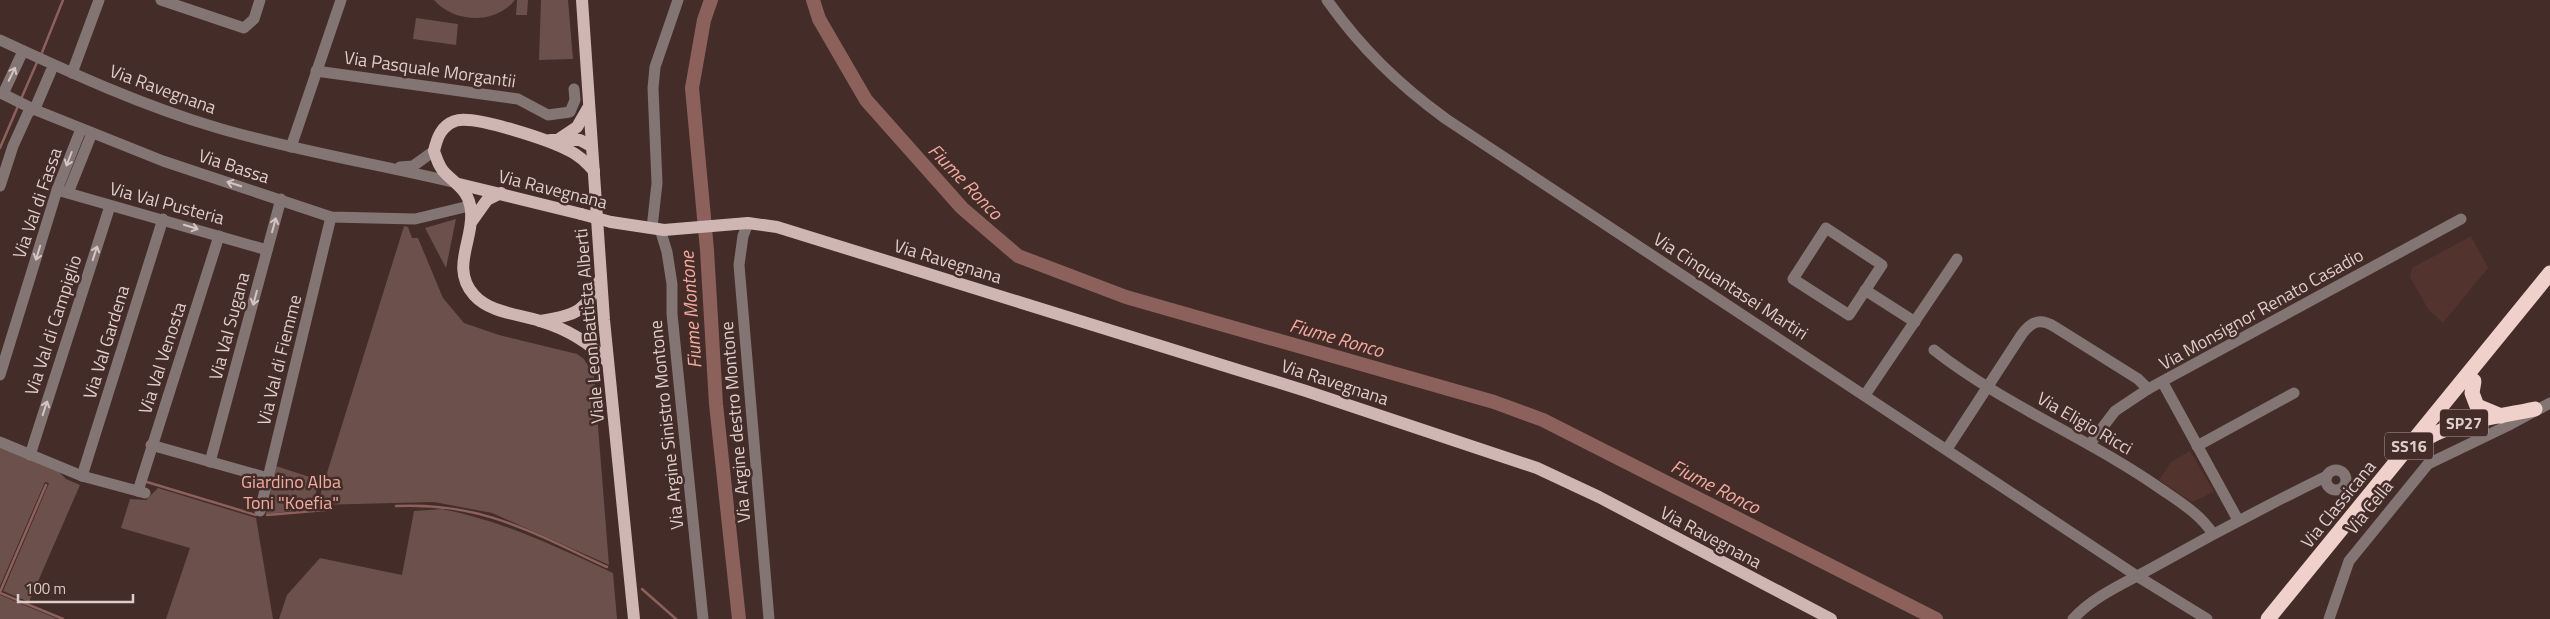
<svg xmlns="http://www.w3.org/2000/svg" width="2550" height="619" font-family="'Titillium Web',sans-serif">
<style>
.built{fill:#52332e}
.green{fill:#6b504c}
.lines{fill:none;stroke-linecap:round;stroke-linejoin:round}
.stream{stroke:#8c615b;stroke-width:2.5}
.river{stroke:#8c615b;stroke-width:14}
.minor{stroke:#827573;stroke-width:11}
.major{stroke:#d0b6b2;stroke-width:12}
.highway{stroke:#efd0ca;stroke-width:15}
.major-bridge{stroke:#d0b6b2;stroke-width:12}
.oneway{stroke:#d5c5c2}
.labels{text-anchor:middle;dominant-baseline:central;stroke-width:5;stroke-linejoin:round;paint-order:stroke}
.shield{fill:#442c28;stroke:#b09d9a;stroke-width:1}
.shield-label{font-size:16px;font-weight:bold;fill:#dececb}
.street-label{font-size:18px;fill:#dececb;stroke:#442c28}
.park-label{font-size:18px;fill:#f4aba0;stroke:#442c28}
.water-label{font-size:19px;font-style:italic;fill:#f3aba0;stroke:#442c28}
</style>
<rect width="100%" height="100%" fill="#442c28"/>
<g class="built">
<path d="M 2471,236 L 2488,268 L 2443,323 L 2428,309 L 2410,277 L 2412,268 Z"/>
<path d="M 2190,451 L 2214,492 L 2192,502 L 2159,480 L 2171,462 Z"/>
</g>
<g class="green">
<path d="M 434,0 L 515,0 C 495,25 454,23 434,0 Z"/>
<path d="M 517,0 L 528,0 L 527,15 L 516,15 Z"/>
<path d="M 541,0 L 568,0 L 573,59 L 539,60 Z"/>
<path d="M 416,18 L 458,24 L 456,45 L 413,39 Z"/>
<path d="M 456,219 L 446,268 L 425,228 Z"/>
<path d="M 404,226 L 408,227 L 412,238 L 418,238 L 443,298 L 464,323 L 499,335 L 577,354 L 584,359 L 594,376 L 609,565 L 492,513 L 434,502 L 317,505 Z"/>
<path d="M 0,446 L 58,471 L 66,479 L 80,485 L 29,602 L 3,591 L 49,483 L 45,482 L 0,586 Z"/>
<path d="M 276,466 L 319,480 L 312,509 L 266,514 Z"/>
<path d="M 158,488 L 256,518 L 273,619 L 166,619 L 190,548 L 121,528 L 130,499 L 146,500 Z"/>
<path d="M 442,509 C 503,521 557,547 613,573 L 617,619 L 279,619 L 287,595 L 320,558 L 402,575 L 414,511 Z"/>
<path d="M 0,595 L 53,617 L 58,619 L 0,619 Z"/>
</g>
<g class="lines">
<g class="stream">
<path d="M 41,55 L 63,0"/>
<path d="M 21,99 L 38,60"/>
<path d="M 0,148 L 18,106"/>
<path d="M 147,482 L 256,515"/>
<path d="M 396,506 C 482,502 531,532 607,567"/>
<path d="M 267,515 L 325,510"/>
<path d="M 642,589 L 676,619"/>
<path d="M 0,592 L 46,485"/>
<path d="M 0,593 L 63,619"/>
</g>
<g class="river">
<path d="M 711,0 L 704,20 L 692,88 L 707,250 L 716,404 L 739,619"/>
<path d="M 813,0 L 819,19 L 866,100 L 962,208 L 1018,256 L 1126,297 L 1494,402 L 1543,420 L 1936,619"/>
</g>
<g class="minor">
<path d="M 161,0 L 244,28 L 254,19 L 260,0"/>
<path d="M 1327,0 C 1361,48 1398,84 1446,119 L 2137,576 L 2207,619"/>
<path d="M 0,40 C 71,73 143,106 218,128 C 296,151 378,164 457,183"/>
<path d="M 316,71 L 518,99 L 548,115 L 570,112 L 575,100 L 574,89"/>
<path d="M 72,73 L 99,0"/>
<path d="M 0,93 L 3,94 L 23,51"/>
<path d="M 3,94 L 33,109 L 163,161 L 331,217 L 415,219 L 465,207"/>
<path d="M 291,147 L 341,0"/>
<path d="M 400,167 L 413,166 L 434,151"/>
<path d="M 0,186 L 13,146 L 28,113 L 36,106 L 51,71"/>
<path d="M 57,190 L 267,250"/>
<path d="M 68,193 L 92,133"/>
<path d="M 748,223 L 743,236 L 739,265 L 769,619"/>
<path d="M 652,228 L 657,183 L 653,88 L 655,67 L 678,0"/>
<path d="M 1826,228 L 1882,265 L 1849,315 L 1793,279 Z"/>
<path d="M 660,229 L 667,252 L 672,284 L 672,314 L 703,619"/>
<path d="M 1865,290 L 1915,322"/>
<path d="M 1934,350 C 2004,405 2088,438 2161,489 C 2180,502 2200,514 2213,534"/>
<path d="M 0,375 L 57,190 L 81,129"/>
<path d="M 2163,383 L 2238,520"/>
<path d="M 1865,395 L 1957,259"/>
<path d="M 0,442 L 82,476 L 145,493"/>
<path d="M 2090,444 L 2115,411 L 2148,389 L 2461,219"/>
<path d="M 151,445 L 268,478"/>
<path d="M 2197,446 L 2294,393"/>
<path d="M 1947,449 L 2022,334 C 2032,321 2040,318 2055,327 L 2138,379 L 2148,389"/>
<path d="M 30,455 L 110,206"/>
<path d="M 210,462 L 281,199"/>
<circle cx="2336" cy="480" r="10"/>
<path d="M 82,476 L 163,219"/>
<path d="M 138,491 L 219,236"/>
<path d="M 260,511 L 331,217"/>
<path d="M 2073,619 C 2094,596 2125,583 2152,568 C 2209,536 2268,505 2327,476"/>
<path d="M 2329,619 L 2349,561 L 2428,464 L 2511,424 L 2550,403"/>
</g>
<g class="major">
<path d="M 582,0 L 604,320 L 634,619"/>
<path d="M 559,139 L 577,127 L 588,108"/>
<path d="M 550,140 L 580,140 L 591,146"/>
<path d="M 594,171 C 587,163 580,156 570,151 C 552,141 473,114 455,121 C 441,126 437,138 434,151 C 437,159 439,168 446,174 C 458,186 469,191 471,211 C 474,240 450,268 474,295 C 490,313 519,314 540,321 C 567,329 589,342 608,362"/>
<path d="M 459,184 L 581,214"/>
<path d="M 472,221 L 487,200 L 501,193"/>
<path d="M 611,222 L 664,230 L 748,223 L 777,227 L 1306,391 L 1537,468 L 1599,497 L 1831,619"/>
<path d="M 540,321 C 578,314 584,313 601,278"/>
</g>
<g class="highway">
<path d="M 2474,381 L 2472,393 L 2477,406 L 2501,416"/>
<path d="M 2427,438 C 2460,419 2499,417 2535,409"/>
<path d="M 2268,619 L 2550,273"/>
</g>
<path class="major-bridge" d="M 581,214 L 611,222"/>
</g>
<defs><path id="oneway-shaft" d="M-6 0H5M1.5-3L5.5 0L1.5 3" fill="none" stroke-width="1.6" stroke-linecap="round" stroke-linejoin="round" transform="scale(1.25)"/></defs>
<g class="oneway">
<use href="#oneway-shaft" transform="translate(12 74) rotate(-64)"/>
<use href="#oneway-shaft" transform="translate(69 159) rotate(111)"/>
<use href="#oneway-shaft" transform="translate(234 184) rotate(-162)"/>
<use href="#oneway-shaft" transform="translate(274 225) rotate(-75)"/>
<use href="#oneway-shaft" transform="translate(191 227) rotate(17)"/>
<use href="#oneway-shaft" transform="translate(38 253) rotate(107)"/>
<use href="#oneway-shaft" transform="translate(95 253) rotate(-72)"/>
<use href="#oneway-shaft" transform="translate(255 298) rotate(105)"/>
<use href="#oneway-shaft" transform="translate(45 408) rotate(-72)"/>
</g>
<g class="labels">
<g class="shield">
<rect x="2440" y="409.5" width="48" height="27" rx="4"/>
<rect x="2385" y="432.5" width="48" height="27" rx="4"/>
</g>
<g class="shield-label">
<text x="2464" y="423">SP27</text>
<text x="2409" y="446">SS16</text>
</g>
<g class="street-label">
<text transform="translate(430 69) rotate(8)">Via Pasquale Morgantii</text>
<text transform="translate(163 89) rotate(20)">Via Ravegnana</text>
<text transform="translate(234 166) rotate(18)">Via Bassa</text>
<text transform="translate(553 189) rotate(14)">Via Ravegnana</text>
<text transform="translate(37 203) rotate(-71)">Via Val di Fassa</text>
<text transform="translate(167 203) rotate(15)">Via Val Pusteria</text>
<text transform="translate(948 261) rotate(17)">Via Ravegnana</text>
<text transform="translate(1731 286) rotate(33)">Via Cinquantasei Martiri</text>
<text transform="translate(2261 309) rotate(-29)">Via Monsignor Renato Casadio</text>
<text transform="translate(53 325) rotate(-72)">Via Val di Campiglio</text>
<text transform="translate(229 326) rotate(-75)">Via Val Sugana</text>
<text transform="translate(589 326) rotate(-95)">Viale Leon Battista Alberti</text>
<text transform="translate(106 342) rotate(-73)">Via Val Gardena</text>
<text transform="translate(162 358) rotate(-72)">Via Val Venosta</text>
<text transform="translate(279 360) rotate(-76)">Via Val di Fiemme</text>
<text transform="translate(1335 382) rotate(18)">Via Ravegnana</text>
<text transform="translate(735 422) rotate(-95)">Via Argine destro Montone</text>
<text transform="translate(2085 423) rotate(30)">Via Eligio Ricci</text>
<text transform="translate(666 425) rotate(-96)">Via Argine Sinistro Montone</text>
<text transform="translate(2338 504) rotate(-51)">Via Classicana</text>
<text transform="translate(2369 507) rotate(-51)">Via Cella</text>
<text transform="translate(1711 537) rotate(28)">Via Ravegnana</text>
</g>
<g class="park-label">
<text x="291" y="481">Giardino Alba<tspan x="291" dy="21">Toni "Koefia"</tspan></text>
</g>
<g class="water-label">
<text transform="translate(966 181) rotate(46)">Fiume Ronco</text>
<text transform="translate(690 310) rotate(-94)">Fiume Montone</text>
<text transform="translate(1337 337) rotate(16)">Fiume Ronco</text>
<text transform="translate(1716 486) rotate(27)">Fiume Ronco</text>
</g>
</g>
<path d="M18 594v8h115v-8" fill="none" stroke="#dececb" stroke-width="2.5"/>
<text x="25" y="594" font-size="15" fill="#dececb" stroke="#442c28" stroke-width="4" paint-order="stroke">100 m</text>
</svg>
